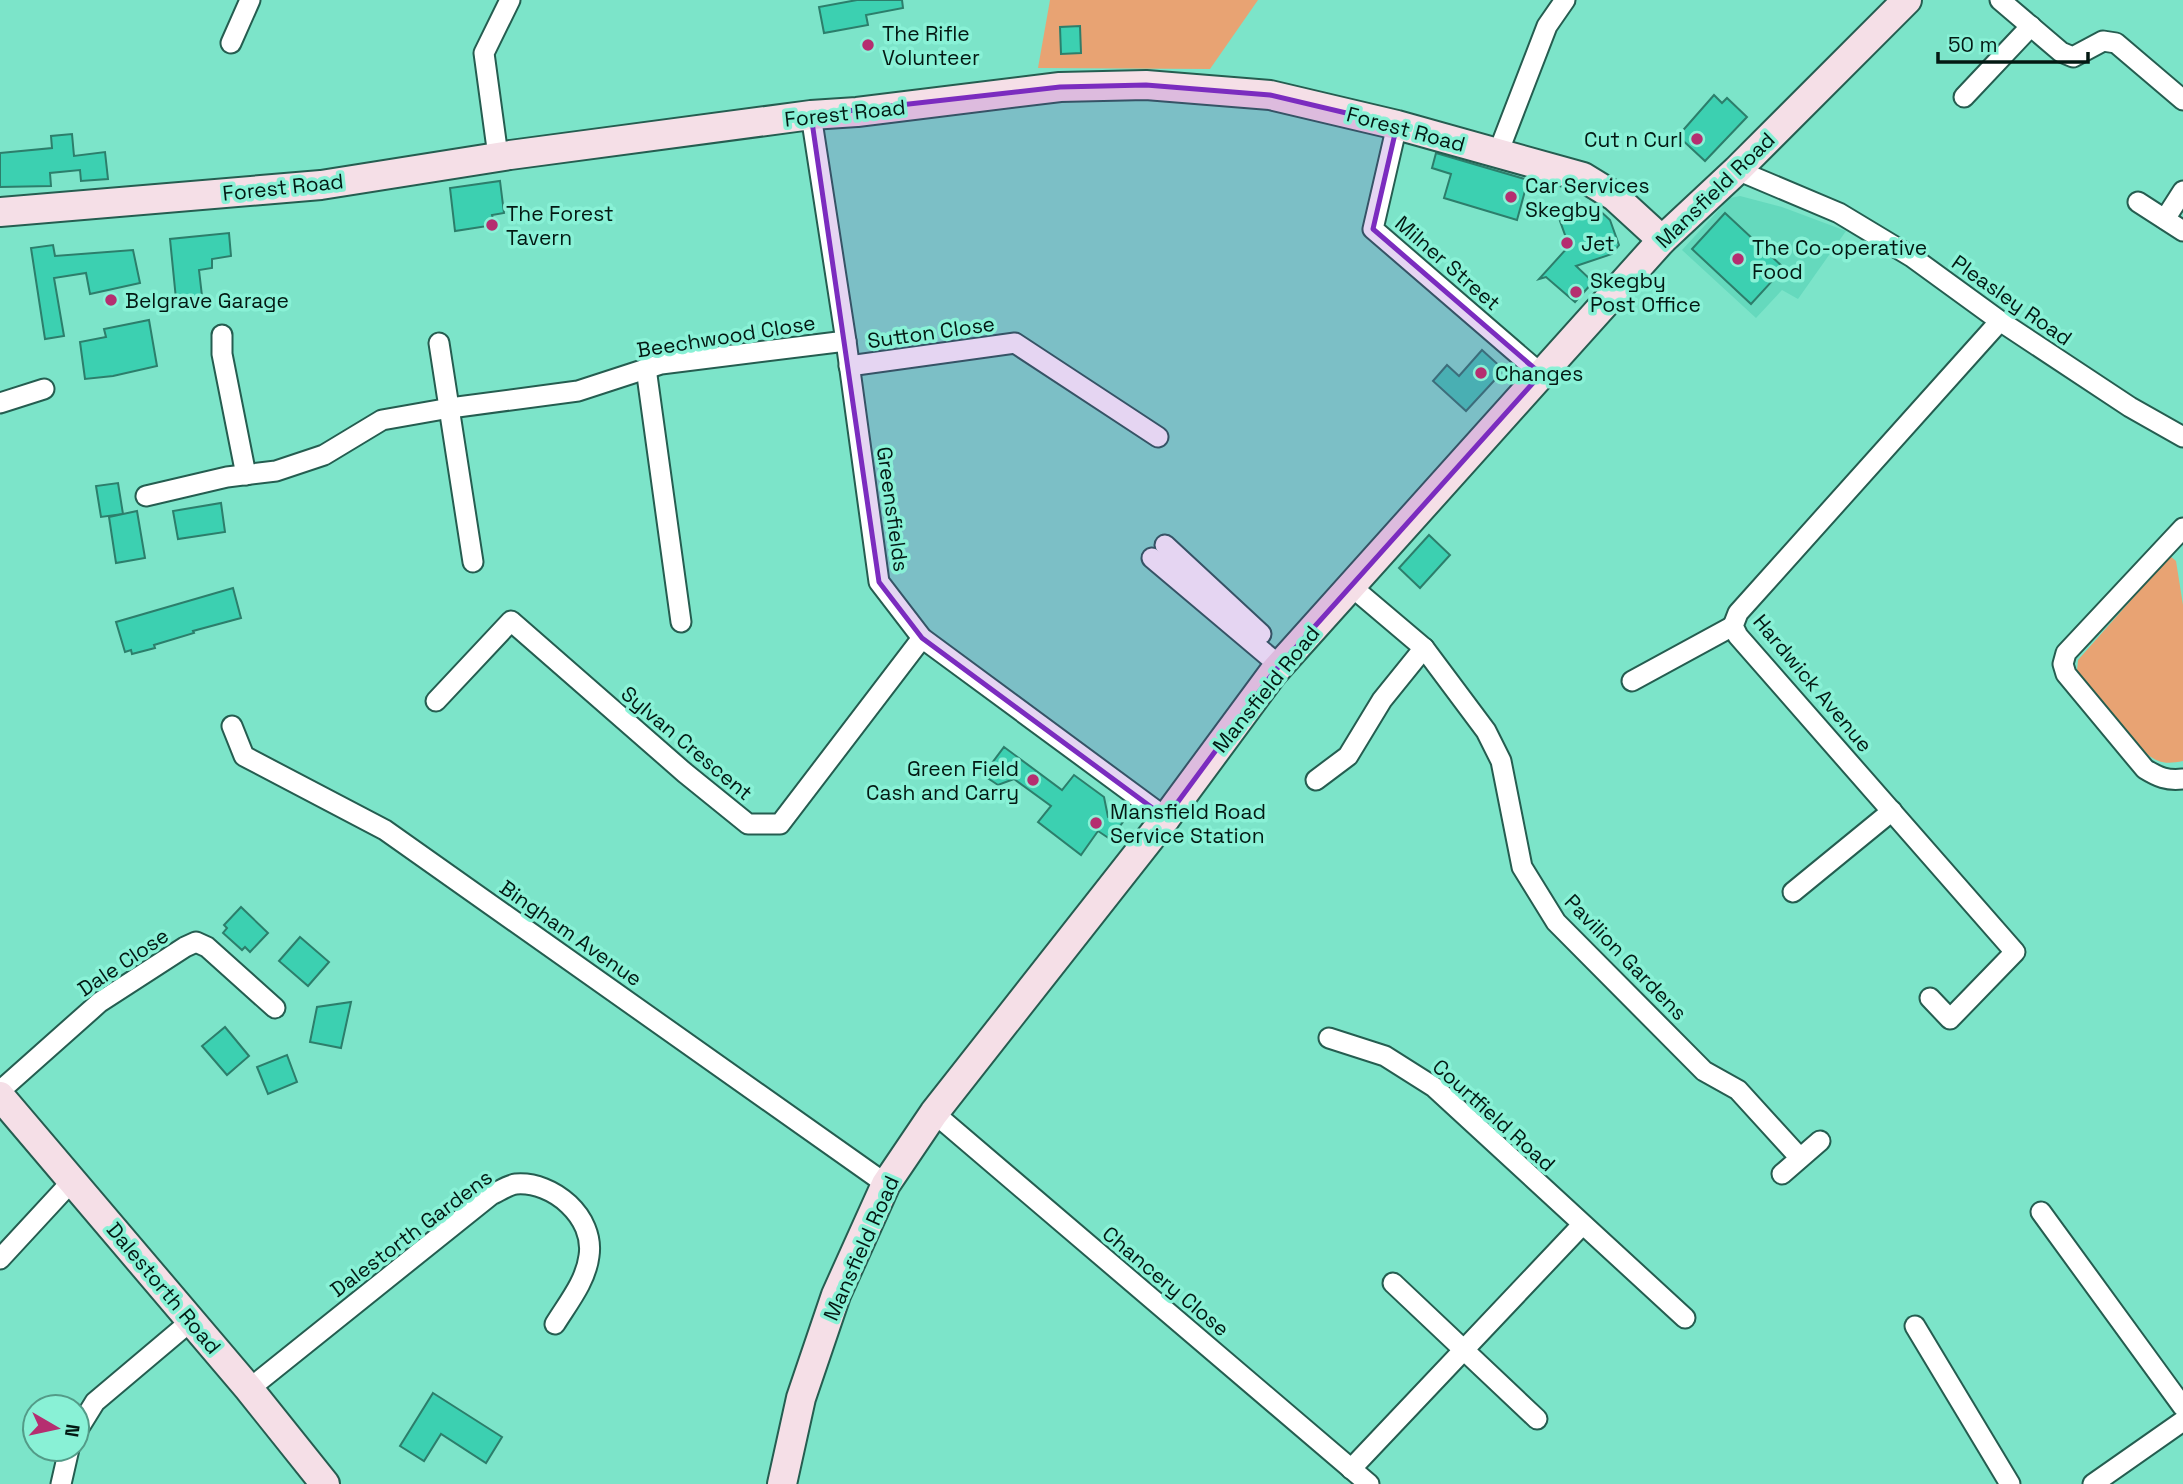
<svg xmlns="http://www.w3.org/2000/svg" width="2183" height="1484" font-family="'Space Grotesk',sans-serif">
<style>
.built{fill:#65d9bd}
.green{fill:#e8a373}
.building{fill:#3cd0b1;stroke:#2c7e6b;stroke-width:2}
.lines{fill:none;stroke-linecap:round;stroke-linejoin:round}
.street-casing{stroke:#255d50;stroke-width:23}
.secondary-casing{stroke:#255d50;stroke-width:32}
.street{stroke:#fff;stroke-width:19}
.secondary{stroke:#f5dfe7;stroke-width:28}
.marked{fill:#7b2cbf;fill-opacity:0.2;stroke:#7b2cbf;stroke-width:5;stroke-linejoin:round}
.poi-dot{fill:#b52e70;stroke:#89f1d6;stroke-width:2.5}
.labels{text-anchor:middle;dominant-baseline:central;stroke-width:7;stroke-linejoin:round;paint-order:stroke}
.poi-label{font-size:21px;fill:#031913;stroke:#89f1d6;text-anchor:start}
.street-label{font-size:21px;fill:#031913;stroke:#89f1d6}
</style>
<rect width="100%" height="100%" fill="#7ce4c9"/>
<path class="built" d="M 1740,196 L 1782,207 L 1846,231 L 1798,299 L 1782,290 L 1756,318 L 1682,250 L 1730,198 Z"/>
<g class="green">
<path d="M 1050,0 L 1258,0 L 1210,69 L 1038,68 Z"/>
<path d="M 2170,556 L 2176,561 L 2183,605 L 2183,761 C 2168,764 2159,764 2147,754 L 2077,671 L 2078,660 Z"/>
</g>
<g class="building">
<path d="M 857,0 L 902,0 L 903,8 L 866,15 L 868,25 L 824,33 L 819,7 Z"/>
<path d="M 1080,26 L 1081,53 L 1061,54 L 1060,27 Z"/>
<path d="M 1714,95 L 1722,103 L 1727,98 L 1747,117 L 1705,161 L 1678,136 Z"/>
<path d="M 72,134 L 74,156 L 105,152 L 108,179 L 81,181 L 80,170 L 50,173 L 51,186 L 0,187 L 0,153 L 52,148 L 51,136 Z"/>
<path d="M 1436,153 L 1528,180 L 1517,220 L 1444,198 L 1451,174 L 1432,168 Z"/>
<path d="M 500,181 L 504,213 L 492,215 L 494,225 L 455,231 L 450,188 Z"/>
<path d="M 1597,208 L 1610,220 L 1619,245 L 1612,254 L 1576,266 L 1593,282 L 1575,302 L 1546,277 L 1539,279 L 1569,246 L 1560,221 Z"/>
<path d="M 1725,213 L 1784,268 L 1751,304 L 1692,249 Z"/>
<path d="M 229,233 L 231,256 L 212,259 L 212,268 L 199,270 L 202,296 L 176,299 L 170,239 Z"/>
<path d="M 53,245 L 55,256 L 133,250 L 140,283 L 90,294 L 86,273 L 54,278 L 64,336 L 45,339 L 31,248 Z"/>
<path d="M 149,320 L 157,366 L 113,376 L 85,379 L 80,342 L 106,337 L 104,329 Z"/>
<path d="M 1482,350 L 1504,370 L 1466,411 L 1433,381 L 1447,365 L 1459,376 Z"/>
<path d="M 118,483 L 123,514 L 101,517 L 96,486 Z"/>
<path d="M 221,503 L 225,532 L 178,539 L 173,511 Z"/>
<path d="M 137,511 L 145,558 L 116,563 L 109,517 Z"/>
<path d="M 1429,535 L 1450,555 L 1420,588 L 1399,568 Z"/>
<path d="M 233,588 L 241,618 L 193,631 L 194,633 L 154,645 L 155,648 L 132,654 L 131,650 L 125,652 L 116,622 Z"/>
<path d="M 1004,747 L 1062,790 L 1074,775 L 1104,797 L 1108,817 L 1123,822 L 1110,839 L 1098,831 L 1081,855 L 1038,822 L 1051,806 L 1014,779 L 998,785 L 983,775 Z"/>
<path d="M 241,907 L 268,933 L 250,952 L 245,947 L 242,950 L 223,933 L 227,928 L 224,925 Z"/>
<path d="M 300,937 L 329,962 L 308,986 L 279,961 Z"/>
<path d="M 351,1002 L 341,1048 L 310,1042 L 317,1007 Z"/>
<path d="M 225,1027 L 249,1056 L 227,1075 L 202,1046 Z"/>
<path d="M 287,1055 L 297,1082 L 268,1094 L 257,1067 Z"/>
<path d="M 433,1393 L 502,1437 L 486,1463 L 441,1434 L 424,1461 L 400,1446 Z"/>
</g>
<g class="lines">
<g class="street-casing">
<g id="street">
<path d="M 2000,0 L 2061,52 L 2073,57 L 2103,41 L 2116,43 L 2183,100"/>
<path d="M 231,43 L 250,0"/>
<path d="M 1964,97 L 2031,26"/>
<path d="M 811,115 L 846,341 L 879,582 L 922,638 L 1166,818"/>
<path d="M 1397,125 L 1373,229 L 1541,374"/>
<path d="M 1498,153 L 1547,26 L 1565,0"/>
<path d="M 498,156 L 484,53 L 510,0"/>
<path d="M 1737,170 L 1839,213 L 1912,257 L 2000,321 L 2130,407 L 2183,437"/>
<path d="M 2138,202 L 2183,231"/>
<path d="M 2165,219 L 2183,191"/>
<path d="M 222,335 L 222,354 L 246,475"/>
<path d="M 439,343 L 473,562"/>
<path d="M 849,366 L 1015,343 L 1158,437"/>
<path d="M 646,368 L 681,622"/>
<path d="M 0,403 L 44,389"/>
<path d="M 146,496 L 227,477 L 276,471 L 324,455 L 382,420 L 450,408 L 578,391 L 661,364 L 846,341"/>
<path d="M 2183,528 L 2066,653 L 2063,664 L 2066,674 L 2145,769 C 2158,777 2167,781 2183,779"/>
<path d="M 1165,545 L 1261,634"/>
<path d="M 1152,558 L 1280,666"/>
<path d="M 1352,587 L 1424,648 L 1486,731 L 1501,761 L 1522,867 L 1556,922 L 1704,1071 L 1738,1090 L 1800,1158"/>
<path d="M 1632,681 L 1733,626"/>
<path d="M 436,701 L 511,621 L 685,773 L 748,824 L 780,824 L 922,638"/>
<path d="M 232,726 L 244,756 L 385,830 L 886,1184"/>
<path d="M 1316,780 L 1348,756 L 1382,700 L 1424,648"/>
<path d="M 1793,892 L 1892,811"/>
<path d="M 1930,998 L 1950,1019 L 2015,952 L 1738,636 L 1733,626 L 1738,613 L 2000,321"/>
<path d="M 1329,1038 L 1385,1056 L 1434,1087 L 1685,1318"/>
<path d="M 0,1091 L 100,1002 L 185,947 L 196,942 L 207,947 L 275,1008"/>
<path d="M 934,1113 L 1369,1484"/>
<path d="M 1782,1174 L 1820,1141"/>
<path d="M 2041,1212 L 2183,1407"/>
<path d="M 0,1259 L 73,1180"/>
<path d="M 1393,1283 L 1537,1419"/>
<path d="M 1915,1326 L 2010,1484"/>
<path d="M 249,1389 L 491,1195 C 498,1192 508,1185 516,1184 C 553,1181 595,1217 589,1256 C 586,1281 568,1303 555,1324"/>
<path d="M 77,1431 L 95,1402 L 191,1321"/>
<path d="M 1351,1469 L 1582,1225"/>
<path d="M 61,1484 L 69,1449"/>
<path d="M 2093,1484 L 2183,1421"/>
</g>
</g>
<g class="secondary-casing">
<g id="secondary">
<path d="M 0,212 L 321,185 L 510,155 L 811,115 L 857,112 L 1060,87 L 1146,85 L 1270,95 L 1397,125 L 1583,177 L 1614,196 L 1662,240"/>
<path d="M 0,1096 L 249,1389 L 325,1484"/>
<path d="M 782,1484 L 801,1398 L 836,1295 L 886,1184 L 934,1113 L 1166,818 L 1273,673 L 1662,240 L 1737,170 L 1907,0"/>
</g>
</g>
<use href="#street" class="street"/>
<use href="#secondary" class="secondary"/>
</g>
<path class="marked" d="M 1146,85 L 1270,95 L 1397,125 L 1373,229 L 1541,374 L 1273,673 L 1166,818 L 922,638 L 879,582 L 811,115 L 1060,87 Z"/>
<g class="poi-dot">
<circle cx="868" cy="45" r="7"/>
<circle cx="1697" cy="139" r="7"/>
<circle cx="1511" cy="197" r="7"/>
<circle cx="492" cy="225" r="7"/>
<circle cx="1567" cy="243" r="7"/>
<circle cx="1738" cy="259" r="7"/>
<circle cx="1576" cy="292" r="7"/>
<circle cx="111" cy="300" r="7"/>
<circle cx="1481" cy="373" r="7"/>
<circle cx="1033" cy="780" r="7"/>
<circle cx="1096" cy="823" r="7"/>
</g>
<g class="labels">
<g class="poi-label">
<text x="882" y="33">The Rifle<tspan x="882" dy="24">Volunteer</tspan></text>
<text x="1683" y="139" text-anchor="end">Cut n Curl</text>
<text x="1525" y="185">Car Services<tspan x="1525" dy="24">Skegby</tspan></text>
<text x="506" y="213">The Forest<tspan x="506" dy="24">Tavern</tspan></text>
<text x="1581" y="243">Jet</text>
<text x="1752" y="247">The Co-operative<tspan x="1752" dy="24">Food</tspan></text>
<text x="1590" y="280">Skegby<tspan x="1590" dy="24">Post Office</tspan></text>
<text x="125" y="300">Belgrave Garage</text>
<text x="1495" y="373">Changes</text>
<text x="1019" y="768" text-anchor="end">Green Field<tspan x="1019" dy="24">Cash and Carry</tspan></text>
<text x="1110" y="811">Mansfield Road<tspan x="1110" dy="24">Service Station</tspan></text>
</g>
<g class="street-label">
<text transform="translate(845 113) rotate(-6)">Forest Road</text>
<text transform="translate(1406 129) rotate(15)">Forest Road</text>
<text transform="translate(283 187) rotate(-6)">Forest Road</text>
<text transform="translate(1715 190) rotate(-44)">Mansfield Road</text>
<text transform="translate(1448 263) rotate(41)">Milner Street</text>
<text transform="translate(2012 300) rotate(35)">Pleasley Road</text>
<text transform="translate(931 332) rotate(-8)">Sutton Close</text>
<text transform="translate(726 336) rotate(-9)">Beechwood Close</text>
<text transform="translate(893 509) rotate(82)">Greensfields</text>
<text transform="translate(1813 683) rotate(50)">Hardwick Avenue</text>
<text transform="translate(1266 689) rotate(-51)">Mansfield Road</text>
<text transform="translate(687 743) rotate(40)">Sylvan Crescent</text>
<text transform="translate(571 933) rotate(35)">Bingham Avenue</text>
<text transform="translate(1626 957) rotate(46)">Pavilion Gardens</text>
<text transform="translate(123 962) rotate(-34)">Dale Close</text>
<text transform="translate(1494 1115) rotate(42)">Courtfield Road</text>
<text transform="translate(411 1233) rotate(-37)">Dalestorth Gardens</text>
<text transform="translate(861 1248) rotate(-66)">Mansfield Road</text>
<text transform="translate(1166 1281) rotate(40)">Chancery Close</text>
<text transform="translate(164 1288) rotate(50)">Dalestorth Road</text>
</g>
</g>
<g transform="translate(56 1428) rotate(99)"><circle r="33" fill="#89f1d6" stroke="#539b88" stroke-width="2"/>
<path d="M0-5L12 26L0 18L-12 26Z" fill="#b52e70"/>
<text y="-10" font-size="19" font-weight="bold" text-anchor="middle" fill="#031913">N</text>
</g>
<path d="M1938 52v10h150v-10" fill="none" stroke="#031913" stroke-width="3.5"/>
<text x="1948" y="52" font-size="21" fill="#031913" stroke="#89f1d6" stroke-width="5" paint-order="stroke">50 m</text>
</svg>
